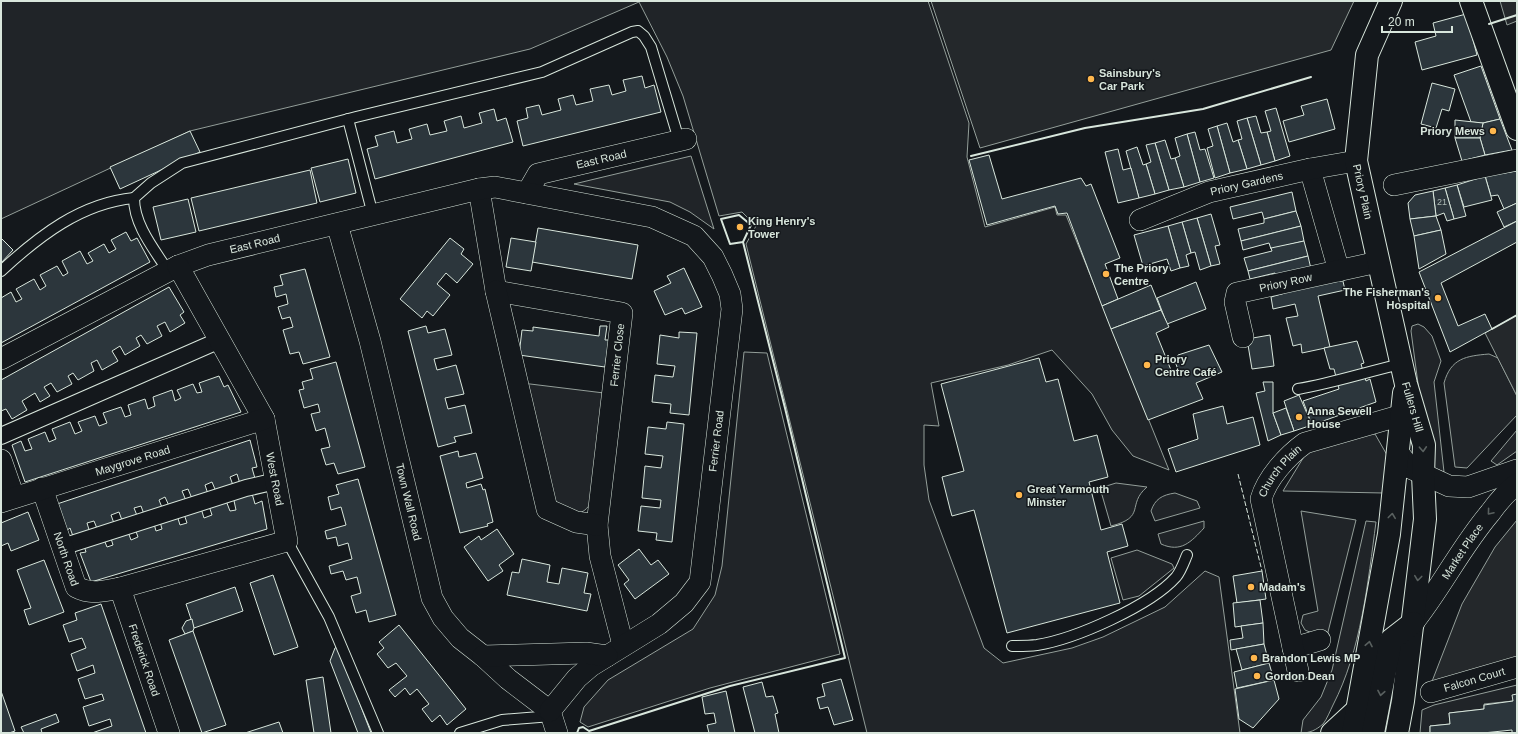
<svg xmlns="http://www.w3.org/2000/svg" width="1518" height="734" font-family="Helvetica,sans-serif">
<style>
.green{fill:#202428;stroke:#939e99}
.parking{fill:#24282b;stroke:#939e99}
.building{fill:#2c363c;stroke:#d8e6dc}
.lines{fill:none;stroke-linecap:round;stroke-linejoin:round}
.service-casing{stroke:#d8e6dc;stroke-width:12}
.pedestrian-casing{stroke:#d8e6dc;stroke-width:18}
.minor-casing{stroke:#d8e6dc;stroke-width:22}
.tertiary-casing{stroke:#d8e6dc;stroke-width:24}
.secondary-casing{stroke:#d8e6dc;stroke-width:24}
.service{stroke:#14181c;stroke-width:10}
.pedestrian{stroke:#14181c;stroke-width:16}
.minor{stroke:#14181c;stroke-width:21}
.tertiary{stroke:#14181c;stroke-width:22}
.secondary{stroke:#14181c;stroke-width:22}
.fence{stroke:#d8e6dc;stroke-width:1;stroke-dasharray:5 2;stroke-linecap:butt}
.wall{stroke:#d8e6dc;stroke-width:2}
.oneway{stroke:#59605f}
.poi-dot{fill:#ffb74d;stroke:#14181c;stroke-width:1.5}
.labels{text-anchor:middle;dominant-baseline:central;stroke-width:3;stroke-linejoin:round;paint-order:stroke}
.number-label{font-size:9px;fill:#adbab4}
.poi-label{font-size:11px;font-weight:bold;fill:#d8e6dc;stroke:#14181c;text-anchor:start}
.street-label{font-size:11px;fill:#d8e6dc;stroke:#14181c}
</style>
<rect width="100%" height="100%" fill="#14181c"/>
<g class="green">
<path d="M 1,1 L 928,1 L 969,123 L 967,157 L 985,227 L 1055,207 L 1057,215 L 1066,215 L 1169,470 L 1133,456 L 1112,430 L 1092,394 L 1052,350 L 1008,365 L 931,383 L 939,426 L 924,425 L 924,465 L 929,500 L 984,648 L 1003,663 L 1072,648 L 1103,637 L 1165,607 L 1205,571 L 1219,577 L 1240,733 L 867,733 L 746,244 L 756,226 L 742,212 L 719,216 L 683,96 L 667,57 L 639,2 L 530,49 L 190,131 L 1,219 Z"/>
<path d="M 691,156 L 714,229 L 690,212 L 670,202 L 574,184 Z"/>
<path d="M 1418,324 L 1424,327 L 1432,336 L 1441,361 L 1434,382 L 1444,472 L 1429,466 L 1411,331 L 1412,326 Z"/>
<path d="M 744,352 L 767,353 L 840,654 L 710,688 L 588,727 L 580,722 L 584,707 L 608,680 L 693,629 L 715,595 L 722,566 Z"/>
<path d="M 1489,354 L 1498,358 L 1517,396 L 1517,415 L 1467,468 L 1455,467 L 1444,383 C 1451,358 1466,356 1489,354 Z"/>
<path d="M 522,383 L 604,393 L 592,501 C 582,518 575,513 558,510 Z"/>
<path d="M 1517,430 L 1517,451 L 1497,465 L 1491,461 Z"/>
<path d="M 1366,433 L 1375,434 L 1387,455 L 1384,493 L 1283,491 L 1308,450 Z"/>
<path d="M 1116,483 L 1147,487 C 1126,505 1147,517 1111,526 L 1100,488 Z"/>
<path d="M 1175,493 L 1197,501 L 1200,508 L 1155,521 L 1151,511 C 1155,499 1162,495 1175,493 Z"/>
<path d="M 1301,511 L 1356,520 L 1324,648 L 1312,633 L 1305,630 L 1301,623 L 1303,615 L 1318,611 Z"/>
<path d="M 1204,521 L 1204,528 C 1191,542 1181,553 1161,544 L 1158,534 Z"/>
<path d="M 1366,521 L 1376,522 C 1368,582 1361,651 1333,705 C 1330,711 1327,719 1323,724 C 1316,730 1310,733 1301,733 L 1303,720 L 1321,697 L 1332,670 Z"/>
<path d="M 1137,550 L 1172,564 L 1174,568 L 1139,596 L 1123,600 L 1111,558 Z"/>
<path d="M 1517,685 L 1517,694 L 1513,701 L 1484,704 L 1484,709 L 1449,713 L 1450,724 L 1430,726 L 1430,733 L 1420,733 L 1422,710 L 1434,705 Z"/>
</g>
<g class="parking">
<path d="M 931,1 L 1354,1 L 1331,50 L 980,148 Z"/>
<path d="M 1500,1 L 1517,1 L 1517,21 L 1507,25 Z"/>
<path d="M 1517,315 L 1517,396 L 1485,333 Z"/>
<path d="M 1517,520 L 1517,658 L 1431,684 L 1462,604 L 1495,547 Z"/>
</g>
<g class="building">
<path d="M 1466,14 L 1477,55 L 1422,70 L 1415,42 L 1436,36 L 1433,23 Z"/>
<path d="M 1481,66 L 1500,119 L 1483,123 L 1471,122 L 1454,75 Z"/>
<path d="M 642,76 L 645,88 L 654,85 L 661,112 L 523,146 L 517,121 L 528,118 L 526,108 L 539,105 L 542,115 L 561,110 L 558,99 L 573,95 L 576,105 L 593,101 L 590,89 L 609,85 L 612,95 L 626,91 L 623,80 Z"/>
<path d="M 1432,83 L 1455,89 L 1449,111 L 1442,109 L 1436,128 L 1421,124 Z"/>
<path d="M 1327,99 L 1335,129 L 1289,142 L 1283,121 L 1304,115 L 1301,106 Z"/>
<path d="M 1276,108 L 1290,156 L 1275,161 L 1267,132 L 1271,131 L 1265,111 Z"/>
<path d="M 494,109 L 497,121 L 506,118 L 513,142 L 375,179 L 367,149 L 378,146 L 375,136 L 394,131 L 397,143 L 412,139 L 409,129 L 427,124 L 430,135 L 447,131 L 444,121 L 461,116 L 464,128 L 482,123 L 479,113 Z"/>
<path d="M 1256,116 L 1261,133 L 1267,132 L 1275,161 L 1261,165 L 1247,118 Z"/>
<path d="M 1247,118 L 1261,165 L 1247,169 L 1238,140 L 1242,139 L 1237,121 Z"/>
<path d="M 1500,119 L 1512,150 L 1485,155 L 1480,138 L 1483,123 Z"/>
<path d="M 1455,120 L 1483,123 L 1480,138 L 1455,138 Z"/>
<path d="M 1227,123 L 1233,142 L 1238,140 L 1247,169 L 1230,173 L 1217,126 Z"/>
<path d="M 1217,126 L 1230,173 L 1215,178 L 1207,148 L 1213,146 L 1208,129 Z"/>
<path d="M 190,131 L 200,152 L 120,189 L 110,167 Z"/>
<path d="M 1195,132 L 1200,150 L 1205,149 L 1214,178 L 1200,182 L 1187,134 Z"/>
<path d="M 1187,134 L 1200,182 L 1184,187 L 1175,158 L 1180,156 L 1175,138 Z"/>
<path d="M 1455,138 L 1480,138 L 1485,155 L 1462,161 Z"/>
<path d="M 1165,140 L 1171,159 L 1175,158 L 1184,187 L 1169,190 L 1155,143 Z"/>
<path d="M 1155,143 L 1169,190 L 1155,194 L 1146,164 L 1151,162 L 1146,145 Z"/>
<path d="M 1137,147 L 1143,165 L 1146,164 L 1155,194 L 1139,198 L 1126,151 Z"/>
<path d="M 1118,149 L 1123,170 L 1131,168 L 1139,198 L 1118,203 L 1105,152 Z"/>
<path d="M 989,155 L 1002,199 L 1081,178 L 1086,186 L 1091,184 L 1120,258 L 1105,264 L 1118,299 L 1102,306 L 1067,213 L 1058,214 L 1055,206 L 987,225 L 969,160 Z"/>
<path d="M 348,159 L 356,193 L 320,202 L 311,168 Z"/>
<path d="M 310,170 L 317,203 L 199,231 L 191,198 Z"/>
<path d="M 1517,171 L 1517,203 L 1504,209 L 1498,195 L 1491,196 L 1485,176 Z"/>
<path d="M 1485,176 L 1492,200 L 1464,207 L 1457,185 Z"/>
<path d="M 1457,185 L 1466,216 L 1454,219 L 1445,188 Z"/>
<path d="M 1445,188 L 1454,219 L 1447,221 L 1444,213 L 1436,216 L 1433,191 Z"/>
<path d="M 1433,191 L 1436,216 L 1410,219 L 1408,203 L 1415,195 Z"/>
<path d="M 1292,192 L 1296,211 L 1264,219 L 1262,212 L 1233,219 L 1230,207 Z"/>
<path d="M 188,199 L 196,232 L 161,240 L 153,207 Z"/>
<path d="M 1517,203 L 1517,221 L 1504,227 L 1497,212 Z"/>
<path d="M 1296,211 L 1301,226 L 1241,241 L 1238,229 L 1264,223 L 1264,219 Z"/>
<path d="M 1211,214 L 1220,245 L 1215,246 L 1220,264 L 1211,266 L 1197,218 Z"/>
<path d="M 1436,216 L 1441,230 L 1414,236 L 1410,219 Z"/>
<path d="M 1197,218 L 1211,266 L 1200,270 L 1195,252 L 1191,253 L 1182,222 Z"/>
<path d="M 1517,221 L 1517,242 L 1441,283 L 1458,326 L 1485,314 L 1492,329 L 1450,352 L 1419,272 Z"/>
<path d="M 1182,222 L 1191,253 L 1186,255 L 1189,266 L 1180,268 L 1168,226 Z"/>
<path d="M 1168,226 L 1180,268 L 1171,271 L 1167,259 L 1143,266 L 1134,235 Z"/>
<path d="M 1301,226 L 1304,241 L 1271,249 L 1269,243 L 1243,250 L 1241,241 Z"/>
<path d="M 538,228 L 638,245 L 632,279 L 532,262 Z"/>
<path d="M 1441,230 L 1446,254 L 1419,269 L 1414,236 Z"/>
<path d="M 126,232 L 131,241 L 137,238 L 150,262 L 1,343 L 1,298 L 11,292 L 16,302 L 22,299 L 16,289 L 34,279 L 40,290 L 46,286 L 40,275 L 57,266 L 63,276 L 68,273 L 62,261 L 80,251 L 87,264 L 93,261 L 88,253 L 104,244 L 109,253 L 116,249 L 111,240 Z"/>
<path d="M 1,238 L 13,250 L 1,263 Z"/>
<path d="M 450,238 L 464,249 L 461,254 L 473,264 L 457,283 L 446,273 L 437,284 L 450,295 L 433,316 L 427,311 L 422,318 L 400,299 Z"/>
<path d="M 511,238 L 536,242 L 531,271 L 506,267 Z"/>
<path d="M 1304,241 L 1308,256 L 1248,271 L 1244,258 L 1272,251 L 1271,248 Z"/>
<path d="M 1308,256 L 1311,269 L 1277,277 L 1275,273 L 1250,279 L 1248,271 Z"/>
<path d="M 684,268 L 702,307 L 685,314 L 682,308 L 665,315 L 654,291 L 671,283 L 667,276 Z"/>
<path d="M 305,269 L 330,357 L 303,364 L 299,352 L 290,354 L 283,330 L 293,327 L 290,317 L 282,319 L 278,307 L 288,304 L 286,294 L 276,297 L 274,287 L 283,285 L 280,275 Z"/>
<path d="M 1342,277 L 1345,290 L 1318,296 L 1330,347 L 1302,353 L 1301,344 L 1293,346 L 1286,318 L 1298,316 L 1295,304 L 1273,309 L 1271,297 L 1285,293 L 1285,290 Z"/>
<path d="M 1196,282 L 1206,309 L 1167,324 L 1157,298 Z"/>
<path d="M 1151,285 L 1161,310 L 1111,329 L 1102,306 Z"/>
<path d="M 169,287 L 184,312 L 180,315 L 185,323 L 170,332 L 165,322 L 157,326 L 162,336 L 147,344 L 141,335 L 136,338 L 140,346 L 125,355 L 120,346 L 112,351 L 118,361 L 102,370 L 97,360 L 91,363 L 94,371 L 78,380 L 73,373 L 68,376 L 72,384 L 57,392 L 51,383 L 44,387 L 50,396 L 40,402 L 35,393 L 22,401 L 27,410 L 12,419 L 6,409 L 1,411 L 1,380 Z"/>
<path d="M 1161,310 L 1169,327 L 1156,333 L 1173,375 L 1179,373 L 1175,361 L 1178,355 L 1209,345 L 1222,372 L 1196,383 L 1203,399 L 1148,420 L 1111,329 Z"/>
<path d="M 426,326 L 428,333 L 445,329 L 452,355 L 434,359 L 437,370 L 456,365 L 464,394 L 445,398 L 448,409 L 465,405 L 472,433 L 454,437 L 456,442 L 438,447 L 408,331 Z"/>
<path d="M 600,326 L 607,326 L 605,340 L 609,340 L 605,367 L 519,355 L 522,330 L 533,331 L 533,327 L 599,336 Z"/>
<path d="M 679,332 L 697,333 L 689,415 L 670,413 L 671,404 L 652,402 L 655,375 L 673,377 L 675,366 L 657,364 L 660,335 L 679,338 Z"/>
<path d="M 1270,335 L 1274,366 L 1252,369 L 1247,339 Z"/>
<path d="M 1357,341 L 1364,363 L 1361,364 L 1366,381 L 1370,379 L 1376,402 L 1312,425 L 1303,401 L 1339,389 L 1334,369 L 1330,369 L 1324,348 Z"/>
<path d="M 1039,358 L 1046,382 L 1058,379 L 1074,441 L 1097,435 L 1108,477 L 1089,482 L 1101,530 L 1122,524 L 1128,546 L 1107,552 L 1120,603 L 1007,633 L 974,510 L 952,516 L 950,509 L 942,477 L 964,471 L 941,384 Z"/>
<path d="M 336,362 L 365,467 L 338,474 L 334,463 L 326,465 L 321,449 L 330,447 L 325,428 L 316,431 L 311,414 L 320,412 L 318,404 L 304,408 L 299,390 L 304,389 L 302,382 L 313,379 L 310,369 Z"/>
<path d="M 219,376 L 224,387 L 228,385 L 241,412 L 25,482 L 12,445 L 21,441 L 25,451 L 32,449 L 28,439 L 45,432 L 49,442 L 56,439 L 52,429 L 70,422 L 75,434 L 82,431 L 78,422 L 95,416 L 99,426 L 107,423 L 103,413 L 121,407 L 125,417 L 131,415 L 128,405 L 145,399 L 148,409 L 155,406 L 153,397 L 172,390 L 175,401 L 181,398 L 177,390 L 193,384 L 197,393 L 202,392 L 199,383 Z"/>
<path d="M 1263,382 L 1273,382 L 1273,413 L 1281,435 L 1268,441 L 1256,393 L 1265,391 Z"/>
<path d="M 1299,395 L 1312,425 L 1294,431 L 1284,401 Z"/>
<path d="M 1223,406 L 1227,424 L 1253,417 L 1260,445 L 1176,472 L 1168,449 L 1198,439 L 1193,414 Z"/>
<path d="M 1286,408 L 1294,431 L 1281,435 L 1273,413 Z"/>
<path d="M 667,422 L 684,424 L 672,542 L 656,540 L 657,533 L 638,531 L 641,506 L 660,508 L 661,500 L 642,498 L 645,466 L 661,468 L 663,456 L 645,454 L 648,427 L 666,429 Z"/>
<path d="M 250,440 L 257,467 L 252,468 L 256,482 L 241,487 L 237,474 L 230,477 L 234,488 L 217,494 L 212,482 L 205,485 L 209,497 L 193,501 L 188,489 L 182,491 L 187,503 L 170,508 L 165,497 L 159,500 L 163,510 L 145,517 L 141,506 L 134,508 L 138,518 L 123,523 L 119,512 L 111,515 L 115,526 L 98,531 L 94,521 L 87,523 L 90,533 L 74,539 L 70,528 L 66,531 L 57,504 Z"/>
<path d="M 458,451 L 459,457 L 476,453 L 483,478 L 466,483 L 467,488 L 481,484 L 483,490 L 485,489 L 493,522 L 487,524 L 488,526 L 460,533 L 440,456 Z"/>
<path d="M 358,479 L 396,615 L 369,622 L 366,610 L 356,613 L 351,596 L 361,593 L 357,577 L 346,580 L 343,571 L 331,574 L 329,566 L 352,559 L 348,543 L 338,546 L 336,537 L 327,539 L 325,531 L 346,525 L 341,507 L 331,510 L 328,497 L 339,494 L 336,485 Z"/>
<path d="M 251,490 L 255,504 L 262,501 L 267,529 L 91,582 L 80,553 L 86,552 L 83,543 L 103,537 L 107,547 L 113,545 L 110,535 L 127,529 L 131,540 L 138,537 L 134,526 L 153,520 L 156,531 L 162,529 L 159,518 L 176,512 L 180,525 L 187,523 L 183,511 L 200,505 L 204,518 L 212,515 L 208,503 L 225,498 L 230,511 L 236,510 L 233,496 Z"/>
<path d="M 28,512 L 39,540 L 11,551 L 8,543 L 1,546 L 1,523 Z"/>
<path d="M 497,529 L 514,554 L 499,565 L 503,571 L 488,581 L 464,547 L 479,536 L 481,540 Z"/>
<path d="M 639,549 L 651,565 L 658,560 L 669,574 L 635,599 L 624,584 L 629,580 L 618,565 Z"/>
<path d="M 522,559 L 550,565 L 547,582 L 559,584 L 562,568 L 588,573 L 584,593 L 591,594 L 587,611 L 507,595 L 512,572 L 519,573 Z"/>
<path d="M 44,560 L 64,612 L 29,625 L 24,610 L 31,608 L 17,570 Z"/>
<path d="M 1262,571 L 1266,599 L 1237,603 L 1233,576 Z"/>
<path d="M 273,575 L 298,647 L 274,655 L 250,583 Z"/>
<path d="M 235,587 L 243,611 L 194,628 L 186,604 Z"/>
<path d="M 1260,600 L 1263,623 L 1235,627 L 1233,603 Z"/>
<path d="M 101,604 L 146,733 L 92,733 L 112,726 L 110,719 L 89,726 L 83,707 L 104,700 L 102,694 L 85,699 L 78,679 L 95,673 L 93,665 L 77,671 L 71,654 L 86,648 L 82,638 L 69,642 L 63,625 L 77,620 L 75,613 Z"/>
<path d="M 192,619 L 194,628 L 193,631 L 185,634 L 182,628 L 186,621 Z"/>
<path d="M 1263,623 L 1264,644 L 1231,650 L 1230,640 L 1243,638 L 1241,626 Z"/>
<path d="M 399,625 L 466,709 L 447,725 L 440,715 L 432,722 L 422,709 L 429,704 L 417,689 L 410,695 L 405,688 L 395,697 L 389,690 L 407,676 L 396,663 L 388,668 L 377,654 L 384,648 L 379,642 Z"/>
<path d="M 193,631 L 226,725 L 202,733 L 169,640 Z"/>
<path d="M 1264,644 L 1269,663 L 1242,670 L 1236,649 Z"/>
<path d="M 338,646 L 371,733 L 358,733 L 330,661 L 335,648 Z"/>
<path d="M 1269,663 L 1274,680 L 1237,688 L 1234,672 Z"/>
<path d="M 323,677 L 331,733 L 314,733 L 306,680 Z"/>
<path d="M 841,679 L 853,720 L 834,725 L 828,707 L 820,709 L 817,698 L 825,696 L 822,684 Z"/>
<path d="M 1274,680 L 1279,699 L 1253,728 L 1239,719 L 1235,689 Z"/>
<path d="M 762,682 L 766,697 L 773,696 L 778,713 L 775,714 L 779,733 L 755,733 L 743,687 Z"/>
<path d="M 1,691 L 15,731 L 9,733 L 1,733 Z"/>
<path d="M 726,691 L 735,733 L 709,733 L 707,725 L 716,723 L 714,713 L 705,714 L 702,697 Z"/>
<path d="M 1517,694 L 1517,733 L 1512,733 L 1512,730 L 1483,733 L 1430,733 L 1430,726 L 1450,724 L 1449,713 L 1484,709 L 1484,705 L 1513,701 L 1512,695 Z"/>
<path d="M 56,714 L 59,722 L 41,729 L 42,733 L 24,733 L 21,727 Z"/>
<path d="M 279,722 L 283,733 L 245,733 Z"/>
</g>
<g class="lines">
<g class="service-casing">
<g id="service">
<path d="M 348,119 L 373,215"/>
<path d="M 1,271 C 39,236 81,203 134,198"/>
<path d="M 168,271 C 154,249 134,225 134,198 L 151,183 L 182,163 L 356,117 L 542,72 L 632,32 L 638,31 L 644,36 L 651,47 L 679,140"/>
<path d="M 1298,389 C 1333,383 1366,372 1401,364"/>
<path d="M 287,541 L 329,617 L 378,733"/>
<path d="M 1012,646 C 1020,646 1029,646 1037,645 C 1075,639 1150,606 1176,577 C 1181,571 1184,562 1187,555"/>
<path d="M 460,733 L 502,720 L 552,716"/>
</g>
</g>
<g class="pedestrian-casing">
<g id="pedestrian">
<path d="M 1,436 L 220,340"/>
<path d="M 62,547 L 246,488 L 276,481"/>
</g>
</g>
<g class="minor-casing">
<g id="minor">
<path d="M 1310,169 L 1339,271"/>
<path d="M 1394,185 L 1517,160"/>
<path d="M 479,189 L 496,291 L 622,313 L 597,525 L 600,556 L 623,645"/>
<path id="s1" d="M 527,193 L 538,174 L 686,139"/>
<path id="s2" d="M 1140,220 L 1209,192 L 1310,169 L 1356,161"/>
<path id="s3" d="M 337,224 L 370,341 L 432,598 L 443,618 L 460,638 L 483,656 L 508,679 L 550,711 L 557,733"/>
<path d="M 496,291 L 547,509 L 576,522 L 597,525"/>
<path id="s4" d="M 1243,337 L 1235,302 L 1237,293 L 1378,262"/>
<path id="s5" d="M 1,359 L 178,266 L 208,255 L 479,189 L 495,187 L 652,217 L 694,236 L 713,257 L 722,275 L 730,294 L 732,309 L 700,582 L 684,603 L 659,624 L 591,666 L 577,678 L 550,711"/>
<path d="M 1398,452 L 1410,468 L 1449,486 L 1468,487 L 1517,470"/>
<path d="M 1,460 L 14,497"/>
<path id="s6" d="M 42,488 L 76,587 C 91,595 103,591 120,588 L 287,541 L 264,419 L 178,266"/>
<path id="s7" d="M 1,502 L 264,419"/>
<path id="s8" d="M 120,588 L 169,733"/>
<path id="s9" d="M 1413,623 C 1441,588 1461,547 1490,513 C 1498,502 1506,492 1517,484"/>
<path d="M 1293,648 L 1320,640"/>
<path d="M 483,656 L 586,653 L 607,656"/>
<path id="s10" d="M 1298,671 L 1261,499 C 1267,478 1287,456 1305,443 L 1402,415"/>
<path id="s11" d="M 1431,692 L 1517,667"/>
</g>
</g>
<g class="tertiary-casing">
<g id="tertiary">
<path d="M 1471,1 L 1517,129"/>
<path d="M 1332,733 L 1357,710"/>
</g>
</g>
<g class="secondary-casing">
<g id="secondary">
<path id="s12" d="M 1391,1 L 1367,55 L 1356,161 L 1406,384 L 1424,445 L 1423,475 L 1425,519 L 1403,701 L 1397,733"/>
<path d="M 1353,733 L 1389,534 L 1404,393"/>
<path d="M 1373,733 L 1391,640 L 1413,623"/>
</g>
</g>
<use href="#service" class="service"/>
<use href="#pedestrian" class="pedestrian"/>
<use href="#minor" class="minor"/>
<use href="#tertiary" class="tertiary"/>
<use href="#secondary" class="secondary"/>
<path class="fence" d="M 1238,474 L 1262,571"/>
<g class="wall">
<path d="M 1489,24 L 1517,15"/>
<path d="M 971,156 L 1085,128 L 1203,109 L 1311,77"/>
<path d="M 739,215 L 751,225 L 743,242 L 730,244 L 721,219 Z"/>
<path d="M 1492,329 L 1517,315"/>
<path d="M 577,733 L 579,728 L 583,727 L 589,731 L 730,686 L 845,658 L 785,408 L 743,242"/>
</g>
</g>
<defs><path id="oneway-chevron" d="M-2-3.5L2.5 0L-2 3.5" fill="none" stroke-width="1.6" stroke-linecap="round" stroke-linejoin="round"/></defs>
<g class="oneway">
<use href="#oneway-chevron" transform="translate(1423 449) rotate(87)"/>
<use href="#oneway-chevron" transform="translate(1490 512) rotate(130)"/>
<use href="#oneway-chevron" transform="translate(1392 516) rotate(-83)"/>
<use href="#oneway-chevron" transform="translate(1418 578) rotate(97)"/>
<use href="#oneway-chevron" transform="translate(1369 644) rotate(-79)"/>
<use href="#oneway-chevron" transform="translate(1381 693) rotate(100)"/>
</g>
<g class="poi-dot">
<circle cx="1091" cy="79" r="4"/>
<circle cx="1493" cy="131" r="4"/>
<circle cx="740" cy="227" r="4"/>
<circle cx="1106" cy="274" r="4"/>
<circle cx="1438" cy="298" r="4"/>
<circle cx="1147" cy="365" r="4"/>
<circle cx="1299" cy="417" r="4"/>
<circle cx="1019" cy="495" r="4"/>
<circle cx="1251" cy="587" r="4"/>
<circle cx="1254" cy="658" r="4"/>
<circle cx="1257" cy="676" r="4"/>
</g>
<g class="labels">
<g class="number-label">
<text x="1442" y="202">21</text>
</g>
<g class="poi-label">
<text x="1099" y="73">Sainsbury's<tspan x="1099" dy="13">Car Park</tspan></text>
<text x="1485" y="131" text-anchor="end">Priory Mews</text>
<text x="748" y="221">King Henry's<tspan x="748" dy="13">Tower</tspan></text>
<text x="1114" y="268">The Priory<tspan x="1114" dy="13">Centre</tspan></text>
<text x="1430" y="292" text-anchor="end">The Fisherman's<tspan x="1430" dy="13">Hospital</tspan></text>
<text x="1155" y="359">Priory<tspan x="1155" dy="13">Centre Café</tspan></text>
<text x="1307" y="411">Anna Sewell<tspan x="1307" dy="13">House</tspan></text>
<text x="1027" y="489">Great Yarmouth<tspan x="1027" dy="13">Minster</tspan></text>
<text x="1259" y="587">Madam's</text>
<text x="1262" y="658">Brandon Lewis MP</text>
<text x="1265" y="676">Gordon Dean</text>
</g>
<g class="street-label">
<text stroke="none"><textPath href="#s1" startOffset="87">East Road</textPath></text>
<text stroke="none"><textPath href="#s2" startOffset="113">Priory Gardens</textPath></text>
<text stroke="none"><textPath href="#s12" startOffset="197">Priory Plain</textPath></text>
<text stroke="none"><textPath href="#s5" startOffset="280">East Road</textPath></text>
<text stroke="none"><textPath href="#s4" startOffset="95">Priory Row</textPath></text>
<text transform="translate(617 355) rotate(-84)">Ferrier Close</text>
<text stroke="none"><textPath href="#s12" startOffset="418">Fullers Hill</textPath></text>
<text transform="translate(716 441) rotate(-83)">Ferrier Road</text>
<text stroke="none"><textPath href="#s7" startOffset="138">Maygrove Road</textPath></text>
<text stroke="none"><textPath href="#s10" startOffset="210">Church Plain</textPath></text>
<text transform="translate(275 479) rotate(79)">West Road</text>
<text stroke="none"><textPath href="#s3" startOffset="287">Town Wall Road</textPath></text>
<text stroke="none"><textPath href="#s9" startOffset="87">Market Place</textPath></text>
<text stroke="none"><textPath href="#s6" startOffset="75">North Road</textPath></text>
<text stroke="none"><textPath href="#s8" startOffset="76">Frederick Road</textPath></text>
<text stroke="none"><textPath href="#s11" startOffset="45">Falcon Court</textPath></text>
</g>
</g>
<rect width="1518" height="734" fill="none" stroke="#d8e6dc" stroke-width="4"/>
<path d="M1382 26v6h70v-6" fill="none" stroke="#d8e6dc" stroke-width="2"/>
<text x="1388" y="26" font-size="12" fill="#d8e6dc" stroke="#14181c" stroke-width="3" paint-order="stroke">20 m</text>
</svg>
